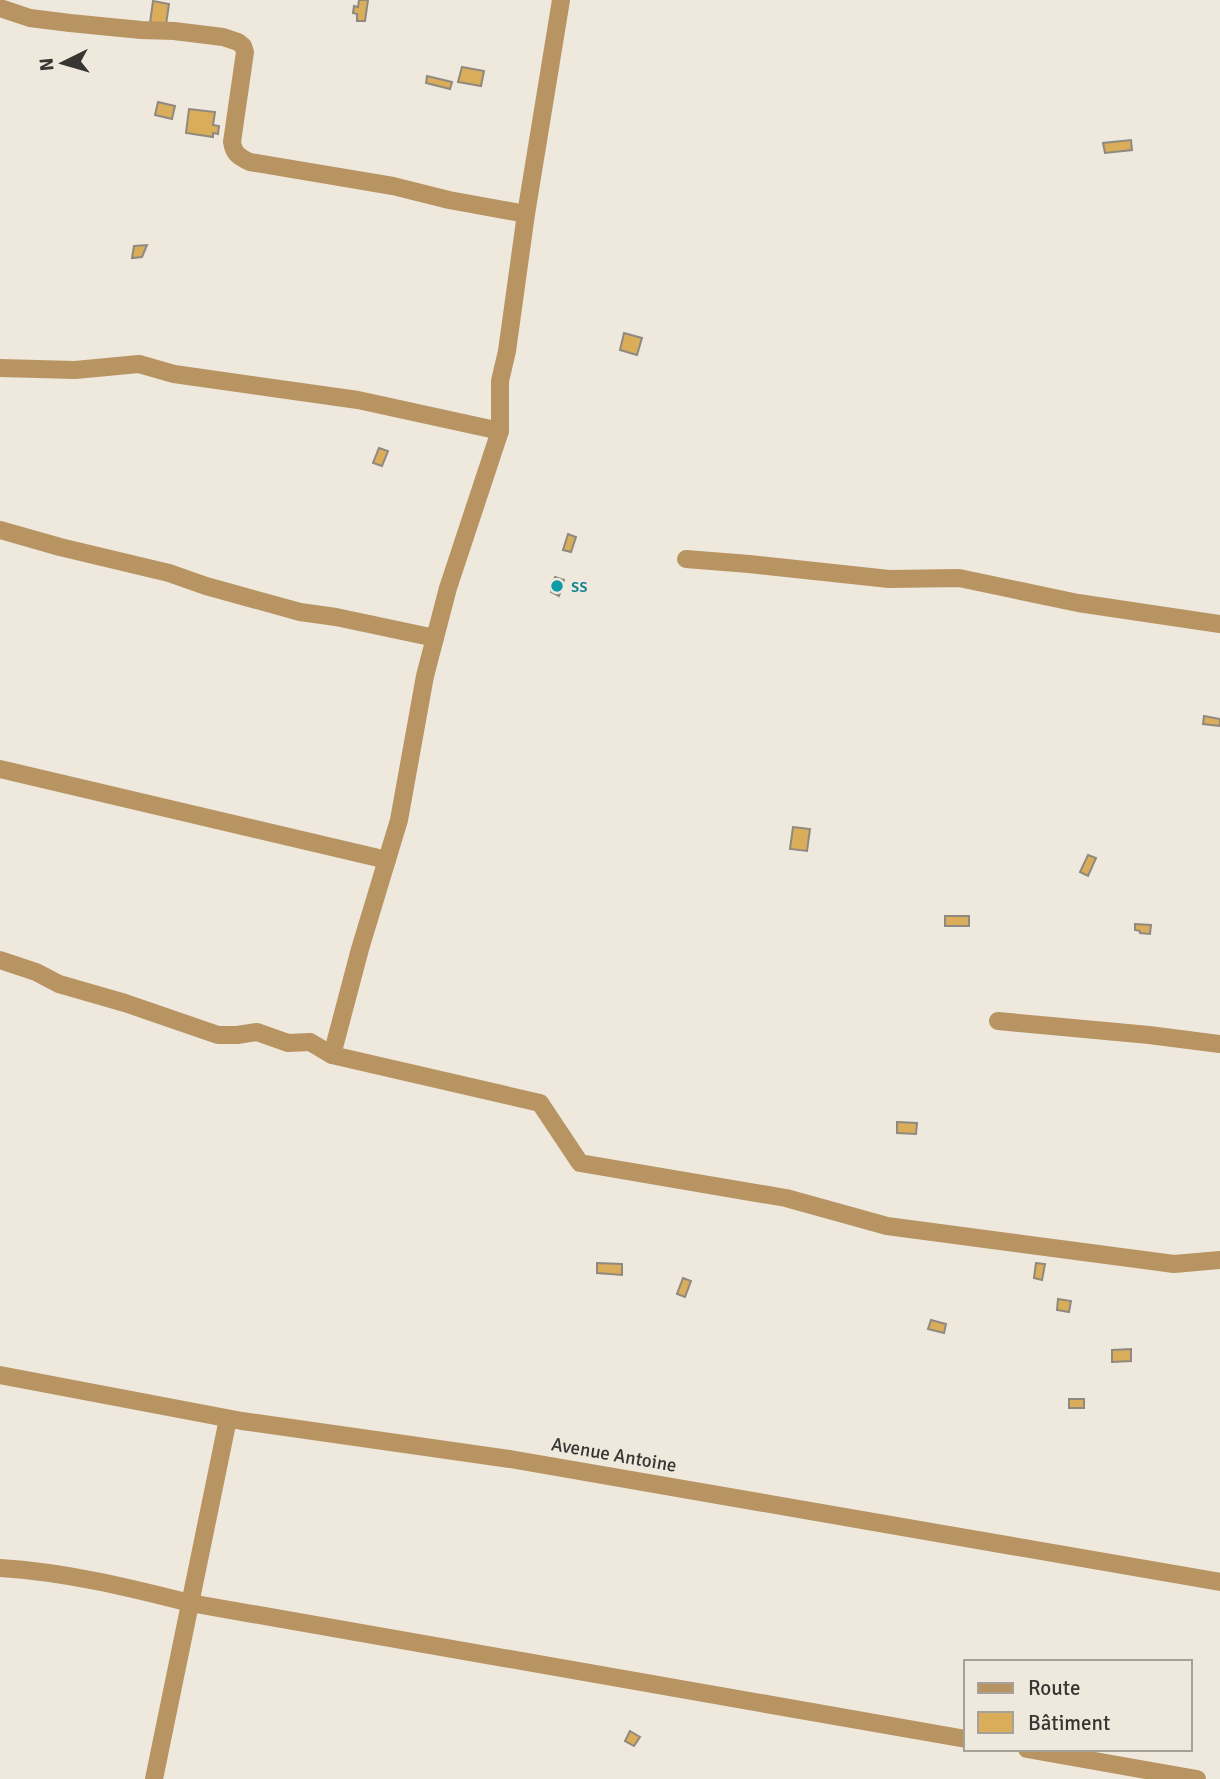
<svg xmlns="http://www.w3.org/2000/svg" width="1220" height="1779" font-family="Signika,sans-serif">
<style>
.building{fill:#d9ad59;stroke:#8f8980;stroke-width:2}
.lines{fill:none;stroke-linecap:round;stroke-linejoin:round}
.minor{stroke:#b89463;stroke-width:18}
.culture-dot{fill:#0f9aa8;stroke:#eee8dd;stroke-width:2.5}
.labels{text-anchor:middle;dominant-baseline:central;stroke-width:5;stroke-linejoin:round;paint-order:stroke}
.culture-label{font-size:19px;fill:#0d838f;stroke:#eee8dd;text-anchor:start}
.street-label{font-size:19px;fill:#383632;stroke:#eee8dd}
</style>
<rect width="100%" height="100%" fill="#eee8dd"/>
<g class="building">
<path d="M 359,0 L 368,0 L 365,21 L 357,21 L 357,14 L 353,13 L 354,6 L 358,7 Z"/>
<path d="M 153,1 L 169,4 L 166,25 L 150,23 Z"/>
<path d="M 462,67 L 484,71 L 481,86 L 458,82 Z"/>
<path d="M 427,76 L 452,82 L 450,89 L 426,83 Z"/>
<path d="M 158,102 L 175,106 L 172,119 L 155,115 Z"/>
<path d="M 189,109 L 215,112 L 213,125 L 219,126 L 218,134 L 213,133 L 213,137 L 186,133 Z"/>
<path d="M 1131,140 L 1132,150 L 1105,153 L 1103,143 Z"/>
<path d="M 147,245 L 142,257 L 132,258 L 134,246 Z"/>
<path d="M 624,333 L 642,338 L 637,355 L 620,350 Z"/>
<path d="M 379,448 L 388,451 L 382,466 L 373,463 Z"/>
<path d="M 568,534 L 576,537 L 571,552 L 563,550 Z"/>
<path d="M 555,577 L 564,580 L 559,596 L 551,592 Z"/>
<path d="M 1204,716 L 1220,719 L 1220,726 L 1203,724 Z"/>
<path d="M 793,827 L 810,829 L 807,851 L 790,849 Z"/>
<path d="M 1088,855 L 1096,858 L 1088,876 L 1080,872 Z"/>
<rect x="945" y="916" width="24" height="10"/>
<path d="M 1135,924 L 1151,925 L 1150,934 L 1140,933 L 1140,931 L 1135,930 Z"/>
<path d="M 897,1122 L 917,1123 L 916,1134 L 897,1133 Z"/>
<path d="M 597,1263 L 622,1264 L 622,1275 L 597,1273 Z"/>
<path d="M 1036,1263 L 1045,1264 L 1042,1280 L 1034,1278 Z"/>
<path d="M 683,1278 L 691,1281 L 685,1297 L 677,1294 Z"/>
<path d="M 1058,1299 L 1071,1301 L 1069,1312 L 1057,1310 Z"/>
<path d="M 931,1320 L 946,1324 L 944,1333 L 928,1329 Z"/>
<path d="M 1131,1349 L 1131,1361 L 1112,1362 L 1112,1350 Z"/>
<rect x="1069" y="1399" width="15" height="9"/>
<path d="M 630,1731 L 640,1737 L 634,1746 L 625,1741 Z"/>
</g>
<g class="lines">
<g class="minor">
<path d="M 0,8 L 30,18 L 70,23 L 141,30 L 174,31 L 223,37 L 238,42 L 243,46 L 245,52 L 232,142 C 234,154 239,157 250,162 L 393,186 L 449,200 L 526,214"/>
<path d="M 0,368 L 75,370 L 139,364 L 174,374 L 358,400 L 500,431"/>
<path d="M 0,530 L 60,547 L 169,573 L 206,586 L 300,612 L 336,617 L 435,638"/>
<path d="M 686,559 L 749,564 L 889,579 L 959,578 L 1078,603 L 1220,624"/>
<path d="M 0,769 L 387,860"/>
<path d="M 0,960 L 36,972 L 59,984 L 125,1003 L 218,1035 L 237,1035 L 257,1032 L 288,1043 L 310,1042 L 332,1055 L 540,1103 L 580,1163 L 786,1198 L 887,1226 L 1174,1264 L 1220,1260"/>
<path d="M 998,1021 L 1149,1035 L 1220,1044"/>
<path d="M 332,1055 L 360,949 L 399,820 L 425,676 L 448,588 L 500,431 L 500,381 L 507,351 L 526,214 L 561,0"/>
<path d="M 0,1375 L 242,1421 L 510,1459 L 1220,1582"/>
<path d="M 0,1568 C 65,1572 127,1587 190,1603 L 966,1739"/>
<path d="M 1027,1749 L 1197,1779"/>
<path d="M 154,1779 L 228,1419"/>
</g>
</g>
<circle class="culture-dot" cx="557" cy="586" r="7"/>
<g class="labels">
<g class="culture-label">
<text x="571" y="586">ss</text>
</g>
<g class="street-label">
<text transform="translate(614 1455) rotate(10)">Avenue Antoine</text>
</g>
</g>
<rect x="964" y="1660" width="228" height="91" fill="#eee8dd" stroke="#a5a199" stroke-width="2"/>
<rect x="978" y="1683" width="35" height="10" fill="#b89463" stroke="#a5a199" stroke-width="2"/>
<text x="1028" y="1695" font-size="21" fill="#383632">Route</text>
<rect x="978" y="1712" width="35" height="21" fill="#d9ad59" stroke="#a5a199" stroke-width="2"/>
<text x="1028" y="1730" font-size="21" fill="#383632">Bâtiment</text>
<g transform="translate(63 63) rotate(265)" stroke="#eee8dd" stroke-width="5" paint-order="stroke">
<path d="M0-5L12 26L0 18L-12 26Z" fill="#383632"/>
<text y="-10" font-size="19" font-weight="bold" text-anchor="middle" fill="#383632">N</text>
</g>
</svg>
